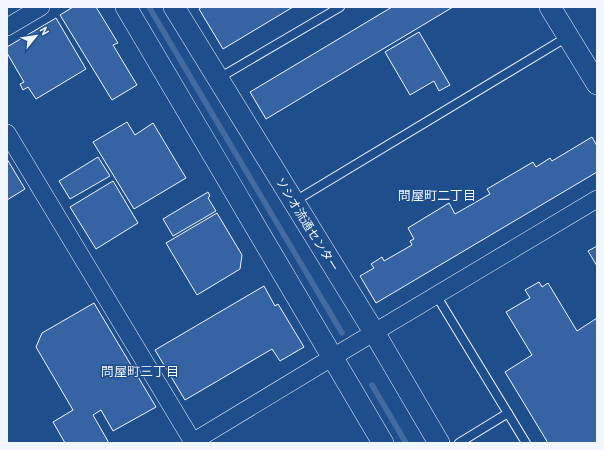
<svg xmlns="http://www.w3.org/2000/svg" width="604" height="450" font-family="Barlow,'Noto Sans JP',sans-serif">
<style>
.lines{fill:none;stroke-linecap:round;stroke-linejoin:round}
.stream{stroke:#446ba0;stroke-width:5.5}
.building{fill:#3563a3;stroke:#f2f6ff}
.service-casing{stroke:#f2f6ff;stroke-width:10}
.minor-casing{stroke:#f2f6ff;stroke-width:18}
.tertiary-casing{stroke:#f2f6ff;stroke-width:22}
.service{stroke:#1f4e8c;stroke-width:8}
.minor{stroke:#1f4e8c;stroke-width:17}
.tertiary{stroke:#1f4e8c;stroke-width:21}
.labels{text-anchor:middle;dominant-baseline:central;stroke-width:3;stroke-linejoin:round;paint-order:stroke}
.street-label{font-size:12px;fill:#f2f6ff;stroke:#1f4e8c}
.neighbourhood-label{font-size:13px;fill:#f2f6ff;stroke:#1f4e8c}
</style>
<rect width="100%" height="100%" fill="#1f4e8c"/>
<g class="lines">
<g class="stream">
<path d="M 149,7 L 342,333"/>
<path d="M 372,385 L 406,443"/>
</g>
</g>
<g class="building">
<path d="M 73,7 L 96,7 L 118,43 L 113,45 L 137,85 L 112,100 L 60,15 Z"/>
<path d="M 202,7 L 293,7 L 223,49 L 199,9 Z"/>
<path d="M 392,7 L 453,7 L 266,119 L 250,92 Z"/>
<path d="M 56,18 L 86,69 L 36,99 L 28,87 L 23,90 L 20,84 L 24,82 L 7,53 L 7,47 Z"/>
<path d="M 419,32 L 450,85 L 439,91 L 434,81 L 410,95 L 385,52 Z"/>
<path d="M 127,122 L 135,135 L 153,123 L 186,178 L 134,209 L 93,142 Z"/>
<path d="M 592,137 L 597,146 L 597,172 L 376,303 L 360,276 L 374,268 L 371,264 L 382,257 L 384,261 L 412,245 L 410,241 L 414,239 L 408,228 L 449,203 L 455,214 L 490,194 L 487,189 L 533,162 L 536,167 L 550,158 L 552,161 Z"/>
<path d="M 98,157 L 110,176 L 70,199 L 59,181 Z"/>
<path d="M 7,159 L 25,189 L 7,200 Z"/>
<path d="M 113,181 L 138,223 L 96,249 L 70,207 Z"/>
<path d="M 208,192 L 210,196 L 208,198 L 216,211 L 173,236 L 163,219 Z"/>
<path d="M 217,213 L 242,255 L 240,269 L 197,295 L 166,243 Z"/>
<path d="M 597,246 L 597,266 L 588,251 Z"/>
<path d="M 539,282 L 542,287 L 548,283 L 577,331 L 597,318 L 597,443 L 548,443 L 505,372 L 532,355 L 506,312 L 530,298 L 525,290 Z"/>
<path d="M 264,286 L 275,306 L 278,304 L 304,347 L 280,361 L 272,349 L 185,400 L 155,350 Z"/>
<path d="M 94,303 L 156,407 L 113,431 L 101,410 L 93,415 L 109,443 L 65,443 L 53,422 L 73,410 L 36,347 L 42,333 Z"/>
</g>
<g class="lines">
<g class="service-casing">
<g id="service">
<path d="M 219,78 L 340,7"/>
<path d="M 295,201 L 567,37"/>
<path d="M 436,295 L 526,443"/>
<path d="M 459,443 L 508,413"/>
</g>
</g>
<g class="minor-casing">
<g id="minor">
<path d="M 7,27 L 41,7"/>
<path d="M 7,133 L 193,442"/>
<path d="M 191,443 L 333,357 L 597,199"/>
</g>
</g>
<g class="tertiary-casing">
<g id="tertiary">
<path d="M 126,7 L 383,443"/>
<path d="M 174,7 L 374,332 L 439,443"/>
<path d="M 550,7 L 597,84"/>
</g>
</g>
<use href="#service" class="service"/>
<use href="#minor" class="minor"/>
<use href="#tertiary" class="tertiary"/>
</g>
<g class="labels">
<g class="street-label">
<text transform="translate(308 224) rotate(58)">ソシオ流通センター</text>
</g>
<g class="neighbourhood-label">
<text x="437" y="195">問屋町二丁目</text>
<text x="140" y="371">問屋町三丁目</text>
</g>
</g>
<rect width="604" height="450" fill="none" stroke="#f2f6ff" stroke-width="16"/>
<g transform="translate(36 36) rotate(60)" stroke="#1f4e8c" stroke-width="3" paint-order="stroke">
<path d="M0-3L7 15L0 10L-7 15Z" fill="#f2f6ff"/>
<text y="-6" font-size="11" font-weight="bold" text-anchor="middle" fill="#f2f6ff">N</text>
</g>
</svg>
